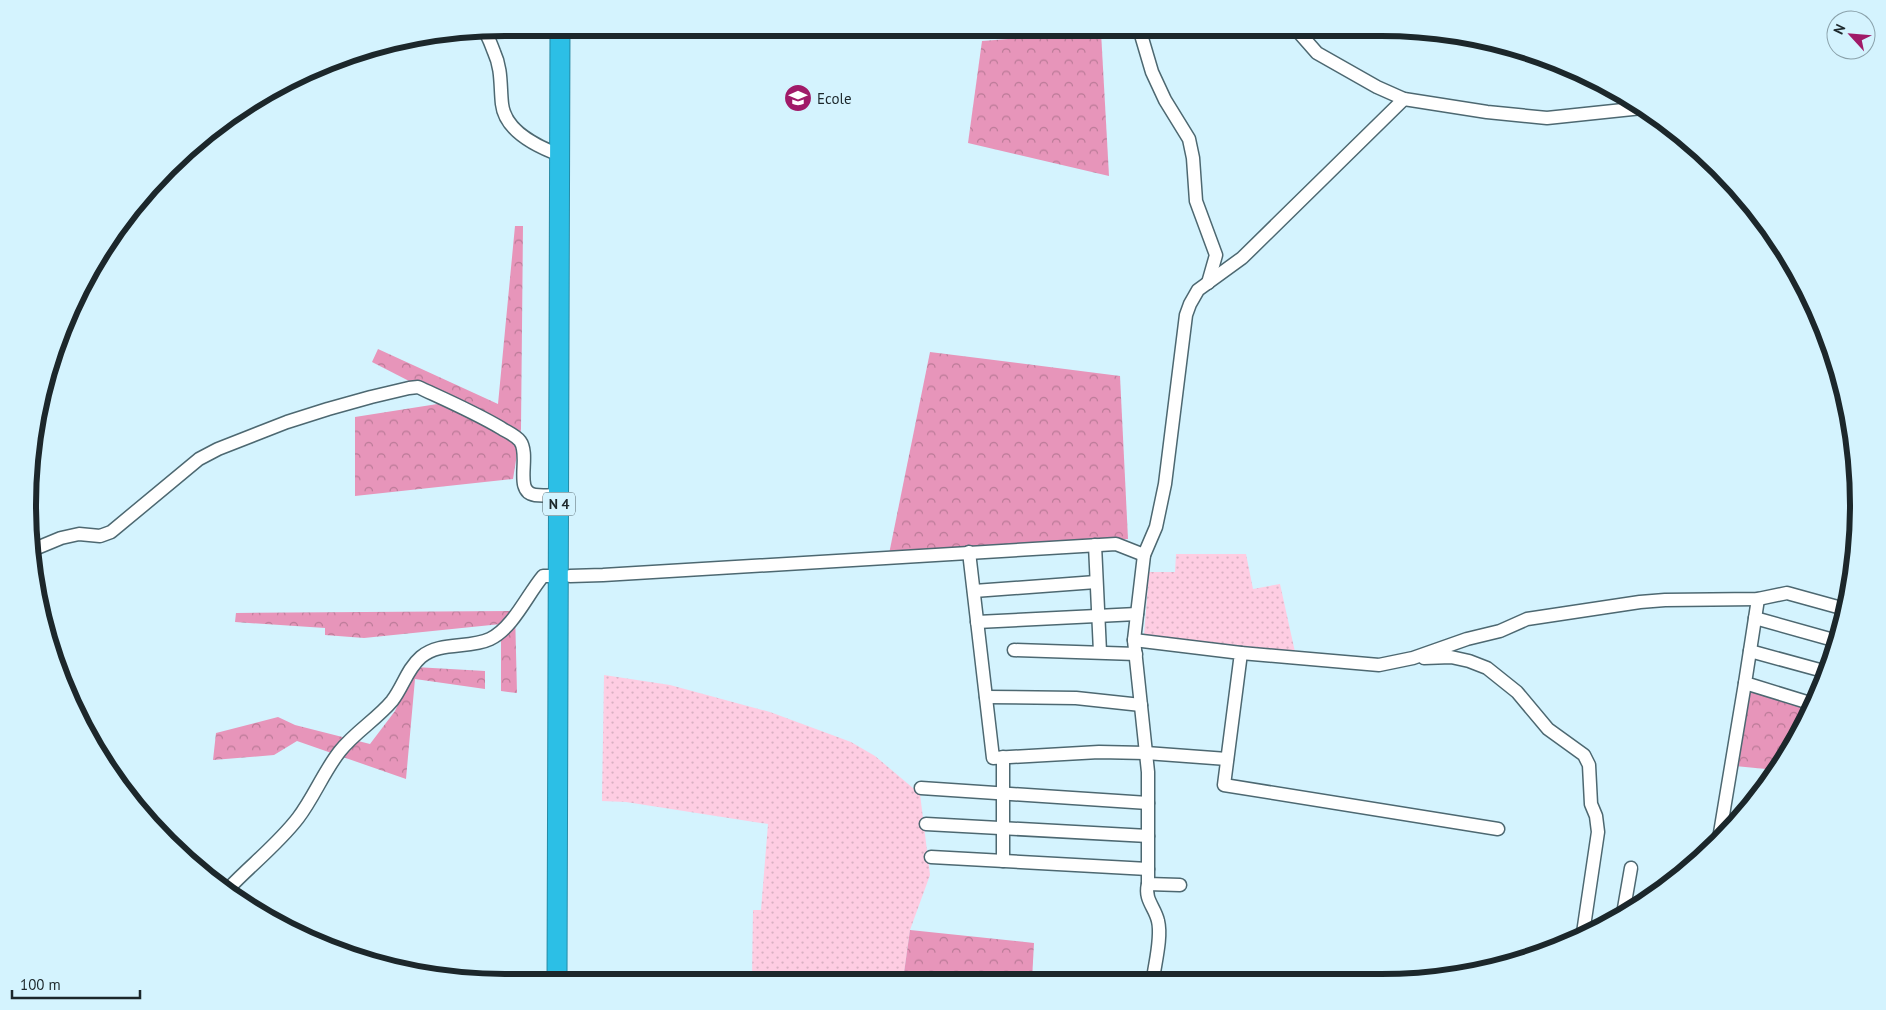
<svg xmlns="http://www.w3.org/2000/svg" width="1886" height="1010" font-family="'PT Sans',sans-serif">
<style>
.grass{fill:url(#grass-dots)}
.forest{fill:url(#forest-crowns)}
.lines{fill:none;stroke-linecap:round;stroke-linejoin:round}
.minor-casing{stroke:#4d6871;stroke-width:15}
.highway-casing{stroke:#268aa5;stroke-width:21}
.minor{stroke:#fff;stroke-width:12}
.highway{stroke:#2cbfe6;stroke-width:19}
.labels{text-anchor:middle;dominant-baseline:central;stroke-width:4.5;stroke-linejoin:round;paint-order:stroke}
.shield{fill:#d4f3fe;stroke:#53646a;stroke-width:1}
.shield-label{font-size:14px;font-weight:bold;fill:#1c272b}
.poi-label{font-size:15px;fill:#1c272b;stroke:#d4f3fe;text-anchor:start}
.rim{fill:none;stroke:#1c272b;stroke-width:6}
</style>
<defs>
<pattern id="grass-dots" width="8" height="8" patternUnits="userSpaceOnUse" patternTransform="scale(1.25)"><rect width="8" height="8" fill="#fecde2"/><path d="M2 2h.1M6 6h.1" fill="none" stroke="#d9b0c2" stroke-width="1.8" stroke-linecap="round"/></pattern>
<pattern id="forest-crowns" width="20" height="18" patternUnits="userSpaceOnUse" patternTransform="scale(1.25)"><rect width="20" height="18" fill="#e795ba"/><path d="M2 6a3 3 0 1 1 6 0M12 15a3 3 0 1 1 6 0" fill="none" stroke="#ba7a97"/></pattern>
</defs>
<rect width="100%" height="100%" fill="#d4f3fe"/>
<g class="grass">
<path d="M 1176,554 L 1246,554 L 1253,589 L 1280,584 L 1295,652 L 1144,635 L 1149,572 L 1175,572 Z"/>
<path d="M 604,675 L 670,685 L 770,712 L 851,742 L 875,756 L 920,794 L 930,875 L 910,930 L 903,980 L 752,981 L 753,910 L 761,910 L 768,824 L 626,802 L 602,801 Z"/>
</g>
<g class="forest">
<path d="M 1101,32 L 1109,176 L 968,143 L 982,41 Z"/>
<path d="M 515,226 L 523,226 L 521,429 L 513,479 L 355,496 L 355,417 L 450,402 L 372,362 L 378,349 L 498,404 Z"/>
<path d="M 930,352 L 1120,376 L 1128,539 L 889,554 Z"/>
<path d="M 515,611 L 517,693 L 501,691 L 501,624 L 364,638 L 325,635 L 325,628 L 235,622 L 236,613 Z"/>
<path d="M 415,667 L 485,671 L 485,689 L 415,679 L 406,779 L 297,741 L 274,755 L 213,760 L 216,733 L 278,717 L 295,725 L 370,744 L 395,711 Z"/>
<path d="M 1748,687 L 1809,706 C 1804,731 1790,750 1776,770 L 1735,766 Z"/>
<path d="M 910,930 L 1034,943 L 1032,980 L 903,980 Z"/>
</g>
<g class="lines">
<g class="minor-casing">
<g id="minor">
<path d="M 1139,28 L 1152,72 L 1165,100 L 1189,139 L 1193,158 L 1196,201 L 1216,255 L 1208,283"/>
<path d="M 1295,28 L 1317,53 L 1377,87 L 1404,99 L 1487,112 L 1547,118 L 1642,108"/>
<path d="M 484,31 C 489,37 491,45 494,52 C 502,69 500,86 502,104 C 505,131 538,147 560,155"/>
<path d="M 1095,545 L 1100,652"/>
<path d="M 32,550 L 61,538 L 79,534 L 100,536 L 111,532 L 199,459 L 218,449 L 287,422 L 328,409 L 371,397 L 409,388 L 418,387 C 446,400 474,412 501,428 C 507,432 515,435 520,441 C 531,456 513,492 535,495 C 543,496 551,495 559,495"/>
<path d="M 969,552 L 993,758 L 1099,752 L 1146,753 L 1227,759"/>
<path d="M 570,576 L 603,575 L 1116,544 L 1144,555"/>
<path d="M 974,591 L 1096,582"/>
<path d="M 1758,599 L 1745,683 L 1813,704"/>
<path d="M 1755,618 L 1837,641"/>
<path d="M 977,622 L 1137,614"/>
<path d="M 1134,640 L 1241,653 L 1224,785 L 1498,829"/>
<path d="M 1014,650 L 1136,654"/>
<path d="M 1750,651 L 1827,672"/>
<path d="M 1241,653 L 1379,665 L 1413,658 L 1467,639 L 1500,631 L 1527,619 L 1640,602 L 1665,600 L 1758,599 L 1787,593 L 1845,609"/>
<path d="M 1424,658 L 1451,657 L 1469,661 L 1487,668 L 1517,692 L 1548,729 L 1584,755 L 1589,765 L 1591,804 L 1596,816 L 1598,832 L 1583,933"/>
<path d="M 986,697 L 1076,698 L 1141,705"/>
<path d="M 921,788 L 1148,803"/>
<path d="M 926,824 L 1148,836"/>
<path d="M 1719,839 L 1745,683"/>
<path d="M 931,857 L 1148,869"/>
<path d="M 1003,861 L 1003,757"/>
<path d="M 1148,884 C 1144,900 1155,907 1158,921 C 1162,937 1155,963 1153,979"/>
<path d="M 1180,885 L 1148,884 L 1148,772 L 1134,640 L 1144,555 L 1156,527 L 1165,484 L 1186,315 L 1190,304 L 1198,290 L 1242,258 L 1404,99"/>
<path d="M 229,888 C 252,864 278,844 298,818 C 314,797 324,771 340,751 C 355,732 377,719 392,701 C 403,687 407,669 421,657 C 440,641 469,649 490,639 C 513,628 527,595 543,576 L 558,576"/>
<path d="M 1623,914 L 1631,868"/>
</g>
</g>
<g class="highway-casing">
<path id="highway" d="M 557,981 L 560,28"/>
</g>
<use href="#minor" class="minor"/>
<use href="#highway" class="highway"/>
</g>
<defs>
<g id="school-disc" transform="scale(1.4375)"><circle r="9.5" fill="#a01a68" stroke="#d4f3fe"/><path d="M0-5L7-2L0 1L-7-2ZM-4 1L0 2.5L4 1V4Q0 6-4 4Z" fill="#fff"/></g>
</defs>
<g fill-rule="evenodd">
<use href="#school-disc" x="798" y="98"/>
</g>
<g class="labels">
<rect class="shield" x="543" y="492.5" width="32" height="23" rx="4"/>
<g class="shield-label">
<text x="559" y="504">N 4</text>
</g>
<g class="poi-label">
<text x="817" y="98">Ecole</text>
</g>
</g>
<path d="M0 0H1886V1010H0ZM505 36H1381A469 469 0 0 1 1850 505V505A469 469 0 0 1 1381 974H505A469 469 0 0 1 36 505V505A469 469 0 0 1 505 36Z" fill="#d4f3fe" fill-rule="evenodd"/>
<path class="rim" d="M505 36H1381A469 469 0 0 1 1850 505V505A469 469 0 0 1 1381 974H505A469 469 0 0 1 36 505V505A469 469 0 0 1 505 36Z"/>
<g transform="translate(1851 35) rotate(296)"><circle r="24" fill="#d4f3fe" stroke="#8aa1aa"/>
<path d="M0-4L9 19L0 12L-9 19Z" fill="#a01a68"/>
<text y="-8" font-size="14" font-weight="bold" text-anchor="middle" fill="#1c272b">N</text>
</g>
<path d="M12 990v8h128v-8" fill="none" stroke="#1c272b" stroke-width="2.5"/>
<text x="20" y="990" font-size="15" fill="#1c272b" stroke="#d4f3fe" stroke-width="4" paint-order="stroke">100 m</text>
</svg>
